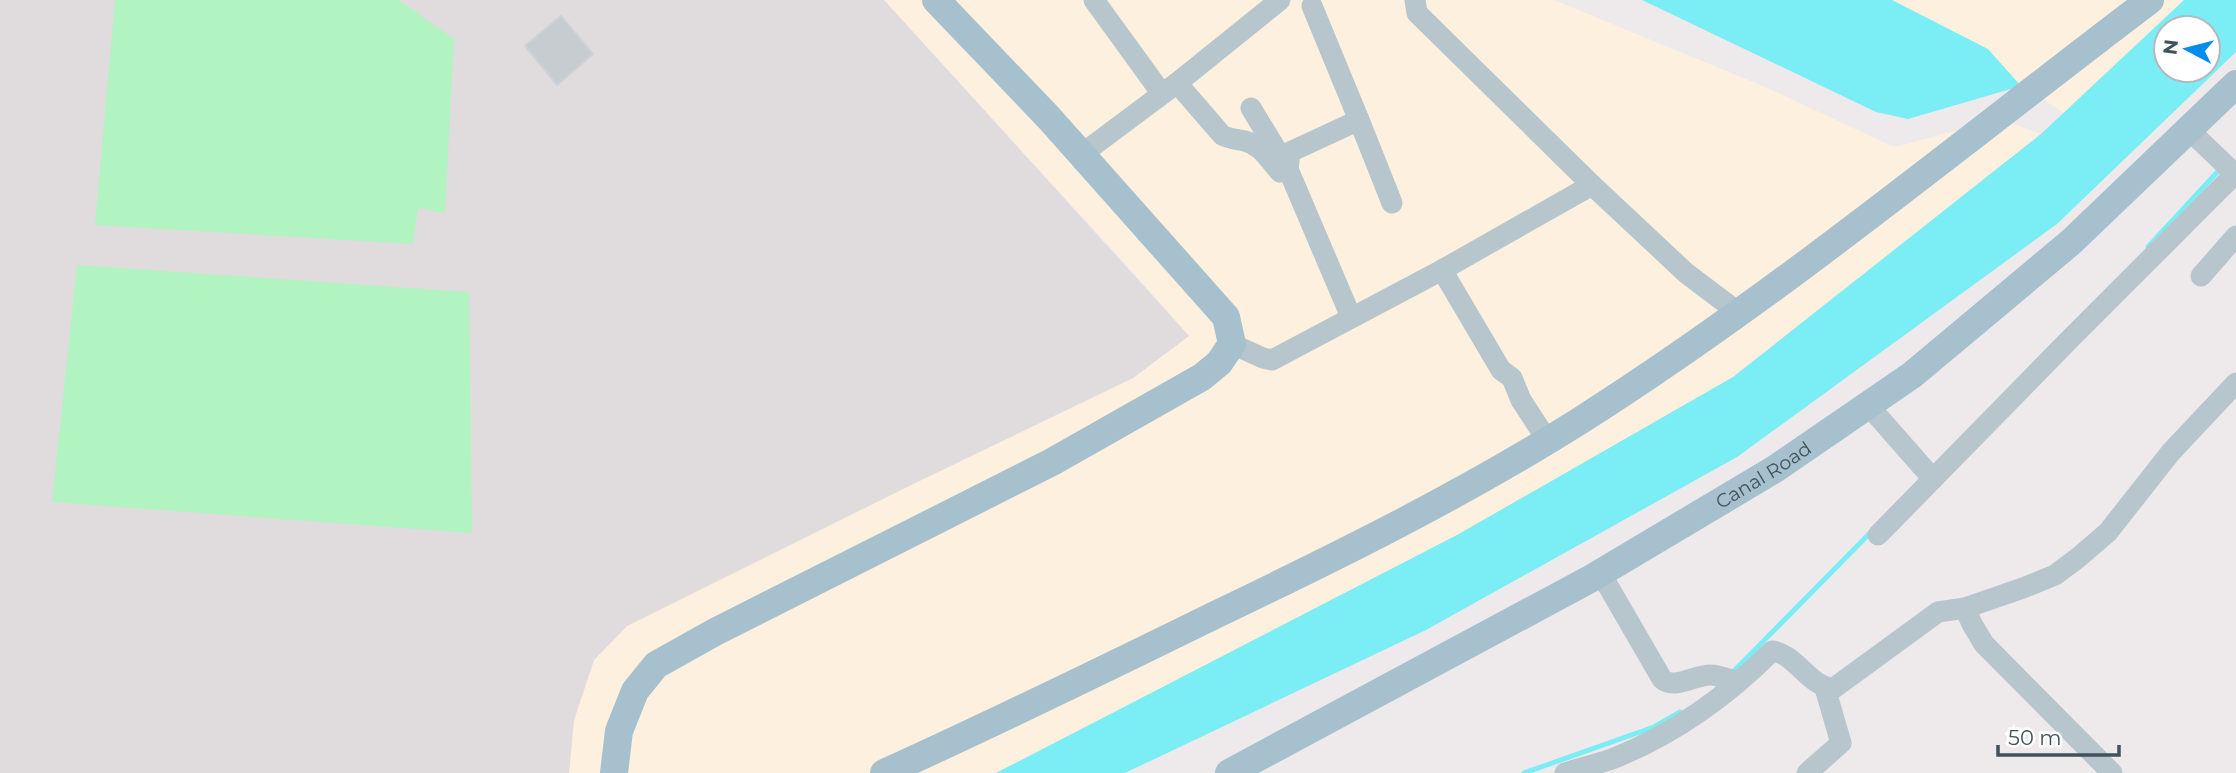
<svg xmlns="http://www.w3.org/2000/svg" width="2236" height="773" font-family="Montserrat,sans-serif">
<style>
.commercial{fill:#fef0df}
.education{fill:#e0dbdd}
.green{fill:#b2f3c2}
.water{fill:#7aedf5;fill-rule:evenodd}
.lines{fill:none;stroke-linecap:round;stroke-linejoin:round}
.stream{stroke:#7aedf5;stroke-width:5}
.building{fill:#c7ccd1;stroke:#ced2d8;stroke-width:2}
.minor{stroke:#b7c6cd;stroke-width:21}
.major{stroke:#a7c0ce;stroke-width:28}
.labels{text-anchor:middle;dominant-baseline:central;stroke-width:5;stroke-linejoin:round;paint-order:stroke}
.street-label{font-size:19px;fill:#42525a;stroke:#fff}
</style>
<rect width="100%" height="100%" fill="#eeeaeb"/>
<g class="commercial">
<path d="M 884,0 L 1554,0 L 1765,87 L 1894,147 L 2001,119 L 2041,134 L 1733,377 L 1457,535 L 996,773 L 569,773 L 574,720 L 594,660 L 627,626 L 909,486 L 1133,378 L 1189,336 L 1133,272 Z"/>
<path d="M 1892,0 L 2184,0 L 2064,113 Z"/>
</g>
<path class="education" d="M 0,0 L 884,0 L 1189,336 L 1133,378 L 909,486 L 627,626 L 594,660 L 574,720 L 569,773 L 0,773 Z"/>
<g class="green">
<path d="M 115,0 L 399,0 L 454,39 L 445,213 L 418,208 L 413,244 L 95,225 Z"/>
<path d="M 77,265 L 469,292 L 472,533 L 52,502 Z"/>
</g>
<g class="water">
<path d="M 1642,0 L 1892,0 L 1988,49 L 2021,86 L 1908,119 L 1876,112 Z"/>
<path d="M 2184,0 L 2236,0 L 2236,52 L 2057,224 L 1737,457 L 1426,630 L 1125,773 L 996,773 L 1457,535 L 1733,377 L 2041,134 ZM 2208,28 L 2208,70 L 2166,70 L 2166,28 Z"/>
</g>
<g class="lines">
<g class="stream">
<path d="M 2148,247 L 2222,167"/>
<path d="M 1730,675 L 1873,530"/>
<path d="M 1524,773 L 1654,727 L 1680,712"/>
</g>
</g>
<path class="building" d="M 561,16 L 593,54 L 557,85 L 525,46 Z"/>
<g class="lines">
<g class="minor">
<path d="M 1094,0 L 1162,94"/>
<path d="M 1415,0 L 1417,13 L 1592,185"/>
<path d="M 1312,6 L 1359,120 L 1290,152 L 1288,169 L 1351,317"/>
<path d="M 1177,83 L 1222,135 C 1229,139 1236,139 1245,141 C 1261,145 1269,160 1280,172 L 1288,169 L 1251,108"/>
<path d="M 1359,120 L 1392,203"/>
<path d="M 2189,130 L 2236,175"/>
<path d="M 1082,154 L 1177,83 L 1280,0"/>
<path d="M 1442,270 L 1501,370 L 1512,378 L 1521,400 L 1547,440"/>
<path d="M 2201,276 L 2236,236"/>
<path d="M 1232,344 L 1263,358 L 1272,360 L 1442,270 L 1592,185 L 1686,273 L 1739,313"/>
<path d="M 1868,405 L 1933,479"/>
<path d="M 1878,535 L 2070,339 L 2235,174"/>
<path d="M 1600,572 L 1662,679 C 1675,690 1694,675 1710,675 C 1719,675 1728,679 1737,682"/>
<path d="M 1965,608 L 1972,624 L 1984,644 L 2112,773"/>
<path d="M 1565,773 C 1582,767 1600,764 1617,757 C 1675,733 1728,695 1772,651 C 1797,654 1808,687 1834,688 L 1938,612 L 1965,608 L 2023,588 L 2055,575 L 2079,557 L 2108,532 L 2171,452 L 2236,383"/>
<path d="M 1807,773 L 1841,743 L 1825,688"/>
</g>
<g class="major">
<path d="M 614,773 L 619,731 L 635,691 L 656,665 L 715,632 L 1052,462 L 1202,377 L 1219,363 L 1232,344 L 1226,317 L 1049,118 L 936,0"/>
<path d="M 884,773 C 995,723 1105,669 1215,615 C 1338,556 1462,495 1578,422 C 1778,295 1961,143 2150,0"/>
<path id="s1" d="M 1229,773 L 1592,578 L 1775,469 L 1912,375 L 2071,242 L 2236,84"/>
</g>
</g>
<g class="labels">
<g class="street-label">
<text stroke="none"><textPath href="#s1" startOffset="612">Canal Road</textPath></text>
</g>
</g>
<g transform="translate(2187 49) rotate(277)"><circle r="33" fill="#ffffff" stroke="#b3babd" stroke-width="2"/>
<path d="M0-5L12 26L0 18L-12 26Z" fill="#058dee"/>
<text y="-10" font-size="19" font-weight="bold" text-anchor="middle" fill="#42525a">N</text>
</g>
<path d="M1998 745v10h121v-10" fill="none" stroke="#42525a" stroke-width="3.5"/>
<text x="2008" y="745" font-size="21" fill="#42525a" stroke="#ffffff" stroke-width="5" paint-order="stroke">50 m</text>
</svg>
